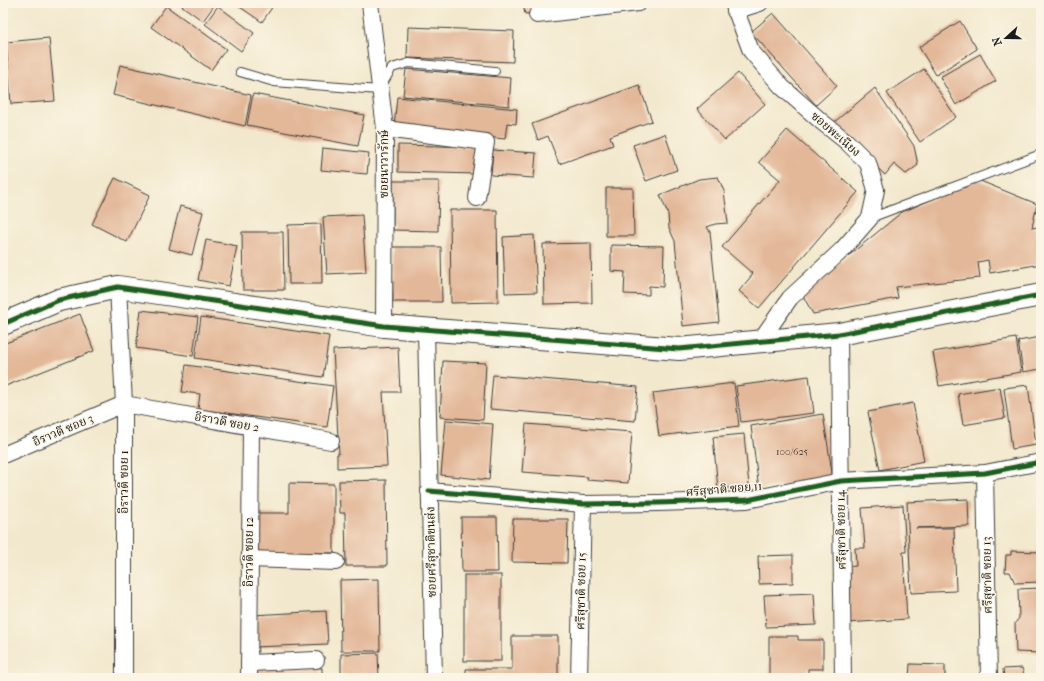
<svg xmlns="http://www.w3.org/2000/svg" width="1044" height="681" font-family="'IM FELL French Canon','Noto Serif Thai',serif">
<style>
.building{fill:#e3b899}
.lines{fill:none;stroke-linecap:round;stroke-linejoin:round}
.lane-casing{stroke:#3c3b37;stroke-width:10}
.street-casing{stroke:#3c3b37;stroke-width:18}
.secondary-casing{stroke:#3c3b37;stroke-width:24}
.lane{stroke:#fff;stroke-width:8}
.street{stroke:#fff;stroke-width:16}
.secondary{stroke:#fff;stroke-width:22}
.cycleway-casing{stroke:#fcf5e5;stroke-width:8}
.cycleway{stroke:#1b5e20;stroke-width:5}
.labels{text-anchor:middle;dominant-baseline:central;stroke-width:3;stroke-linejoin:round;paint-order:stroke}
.number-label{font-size:10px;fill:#4e433b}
.street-label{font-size:12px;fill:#1c1c1c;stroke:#fcf5e5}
</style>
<rect width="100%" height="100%" fill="#fcf5e5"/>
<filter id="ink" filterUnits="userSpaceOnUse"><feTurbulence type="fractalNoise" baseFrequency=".025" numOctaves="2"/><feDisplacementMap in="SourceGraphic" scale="8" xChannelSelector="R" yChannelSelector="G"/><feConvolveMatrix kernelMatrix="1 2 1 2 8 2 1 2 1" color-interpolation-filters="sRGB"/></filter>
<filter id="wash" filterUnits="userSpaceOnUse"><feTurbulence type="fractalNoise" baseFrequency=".012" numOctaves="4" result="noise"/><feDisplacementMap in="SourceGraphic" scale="16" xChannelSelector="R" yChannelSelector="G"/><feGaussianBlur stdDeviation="0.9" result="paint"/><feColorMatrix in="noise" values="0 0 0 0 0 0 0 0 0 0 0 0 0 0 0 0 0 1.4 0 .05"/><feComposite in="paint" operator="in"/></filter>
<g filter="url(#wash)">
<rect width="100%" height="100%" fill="#f2e8cd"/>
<g id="blocks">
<g class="building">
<path d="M 178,3 L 216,3 L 203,21 Z"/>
<path d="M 234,3 L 269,3 L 273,6 L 262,22 Z"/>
<path d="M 523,3 L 603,3 L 604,4 L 525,14 Z"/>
<path d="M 166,6 L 226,49 L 211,70 L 151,27 Z"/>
<path d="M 218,6 L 254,33 L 241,51 L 205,24 Z"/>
<path d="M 773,13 L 837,86 L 816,105 L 751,32 Z"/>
<path d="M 960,21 L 977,49 L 936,75 L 919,47 Z"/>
<path d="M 408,27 L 514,31 L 513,62 L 407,58 Z"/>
<path d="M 49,38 L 55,101 L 11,104 L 6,42 Z"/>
<path d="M 980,54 L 996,81 L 956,105 L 940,77 Z"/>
<path d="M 120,65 L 251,95 L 245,126 L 113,95 Z"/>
<path d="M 406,69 L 511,78 L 509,106 L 403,96 Z"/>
<path d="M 924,69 L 956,117 L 920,142 L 887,93 Z"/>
<path d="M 738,73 L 765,104 L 725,140 L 697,109 Z"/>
<path d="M 639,85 L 652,121 L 610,136 L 613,145 L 559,164 L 548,136 L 538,140 L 532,124 Z"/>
<path d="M 875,88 L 914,146 L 918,165 L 906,174 L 894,164 L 885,175 L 832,124 Z"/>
<path d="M 253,94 L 364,115 L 358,146 L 247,125 Z"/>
<path d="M 397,97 L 517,109 L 516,124 L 507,123 L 505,139 L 394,127 Z"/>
<path d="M 787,130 L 858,192 L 759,308 L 739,291 L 753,274 L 722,247 L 780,180 L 759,162 Z"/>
<path d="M 665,134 L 677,170 L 646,181 L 633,145 Z"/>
<path d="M 398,145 L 478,147 L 477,174 L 398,172 Z"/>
<path d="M 323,148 L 369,153 L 367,174 L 321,170 Z"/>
<path d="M 493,150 L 536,153 L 534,178 L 491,175 Z"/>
<path d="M 718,177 L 724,191 L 728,223 L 715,224 L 707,227 L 710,232 L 719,322 L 683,326 L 675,241 L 669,228 L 668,214 L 660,195 L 699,179 Z"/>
<path d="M 115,178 L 150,195 L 127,242 L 92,224 Z"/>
<path d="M 978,180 L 1037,204 L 1032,228 L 1038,227 L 1041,264 L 990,273 L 988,260 L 978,262 L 980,278 L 896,287 L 898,298 L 813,314 L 802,294 L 902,212 Z"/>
<path d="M 393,181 L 439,181 L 438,231 L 393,230 Z"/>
<path d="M 606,188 L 633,188 L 634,236 L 606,236 Z"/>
<path d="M 180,206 L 203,212 L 192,255 L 169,249 Z"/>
<path d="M 450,210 L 497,210 L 498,302 L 451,303 Z"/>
<path d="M 362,215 L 366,272 L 327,274 L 323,217 Z"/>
<path d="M 321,224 L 322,284 L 289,284 L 288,225 Z"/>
<path d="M 242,232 L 283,232 L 284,290 L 243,290 Z"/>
<path d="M 534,235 L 537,292 L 505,293 L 503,237 Z"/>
<path d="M 206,240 L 237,246 L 229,286 L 198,280 Z"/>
<path d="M 591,243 L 592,303 L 544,304 L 543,244 Z"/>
<path d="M 611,245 L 664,246 L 663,287 L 649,286 L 649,295 L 624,294 L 625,272 L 611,271 Z"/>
<path d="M 392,247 L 441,247 L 442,302 L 393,302 Z"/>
<path d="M 141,310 L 198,317 L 193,356 L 136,348 Z"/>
<path d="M 80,314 L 94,351 L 3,387 L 3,344 Z"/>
<path d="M 201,317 L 329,336 L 323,377 L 195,358 Z"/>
<path d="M 1041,337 L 1041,369 L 1023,372 L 1018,341 Z"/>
<path d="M 1016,338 L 1021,372 L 939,386 L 933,352 Z"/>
<path d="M 398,347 L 400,392 L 383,392 L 387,466 L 337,468 L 337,454 L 339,454 L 333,350 Z"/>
<path d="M 443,361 L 486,363 L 483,420 L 440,417 Z"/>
<path d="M 186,365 L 333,386 L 327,427 L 198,409 L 200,394 L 182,392 Z"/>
<path d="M 493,375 L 638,387 L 635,421 L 490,409 Z"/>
<path d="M 809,376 L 814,413 L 741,422 L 736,386 Z"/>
<path d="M 734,383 L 739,426 L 659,436 L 653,393 Z"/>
<path d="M 1028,385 L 1036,445 L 1012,449 L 1004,388 Z"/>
<path d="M 1000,387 L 1005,418 L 963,425 L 958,394 Z"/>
<path d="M 913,403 L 924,461 L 880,470 L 868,412 Z"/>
<path d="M 823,414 L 833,479 L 759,489 L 751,426 Z"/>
<path d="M 446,420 L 493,424 L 489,480 L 441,475 Z"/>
<path d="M 526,424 L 632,432 L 628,483 L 587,480 L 588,477 L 522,472 Z"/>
<path d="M 744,434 L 749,486 L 718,489 L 713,437 Z"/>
<path d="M 386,480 L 387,566 L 346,566 L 345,513 L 340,513 L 339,481 Z"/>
<path d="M 289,483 L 334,484 L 334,553 L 255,552 L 255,513 L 289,513 Z"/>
<path d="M 968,499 L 969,526 L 916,528 L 954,528 L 956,591 L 911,593 L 907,502 Z"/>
<path d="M 903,505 L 906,552 L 903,552 L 907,619 L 846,623 L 843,567 L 856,566 L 855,548 L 865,548 L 862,508 Z"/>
<path d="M 461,517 L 497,517 L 498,572 L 462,572 Z"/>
<path d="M 513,519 L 568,519 L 567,563 L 512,562 Z"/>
<path d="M 1011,551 L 1041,552 L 1041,582 L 1015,583 L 1010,572 L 1005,572 L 1006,555 L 1011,555 Z"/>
<path d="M 793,555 L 793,583 L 759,584 L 758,556 Z"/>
<rect x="464" y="575" width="37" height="86"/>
<path d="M 379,579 L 380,651 L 341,651 L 340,580 Z"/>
<path d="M 1041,588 L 1041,653 L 1016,652 L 1015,623 L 1019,618 L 1018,589 Z"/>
<path d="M 814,593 L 816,625 L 766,627 L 764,595 Z"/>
<path d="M 326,611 L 328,644 L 254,647 L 252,615 Z"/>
<path d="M 512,636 L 558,636 L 558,678 L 466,678 L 466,669 L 512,669 Z"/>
<path d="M 769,636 L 798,636 L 798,640 L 823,640 L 823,669 L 808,669 L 808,678 L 769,678 Z"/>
<path d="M 378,653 L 379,678 L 341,678 L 341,654 Z"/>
<path d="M 910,664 L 945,665 L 945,678 L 909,678 Z"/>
<path d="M 253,667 L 322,668 L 322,678 L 253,678 Z"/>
<path d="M 1022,668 L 1025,678 L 1004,678 L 1003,669 Z"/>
</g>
</g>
</g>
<g filter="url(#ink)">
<use href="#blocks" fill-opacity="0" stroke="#3c3b37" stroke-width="1"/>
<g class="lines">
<g class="lane-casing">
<g id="lane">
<path d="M 240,72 L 274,82 L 379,90 L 392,68 L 409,63 L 495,71"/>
<path d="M 870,218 L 1041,154"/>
</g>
</g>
<g class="street-casing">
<g id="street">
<path d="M 370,3 L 385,129 L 384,326"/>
<path d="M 733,3 L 751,51 L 782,87 L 822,122 L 847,142 L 868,163 L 876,190 L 870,218 L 842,250 L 790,298 L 760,341"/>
<path d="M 735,11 L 760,3"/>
<path d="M 537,15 L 638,3"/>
<path d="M 385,129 L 486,142 L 477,198"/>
<path d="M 118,287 L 124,404 L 124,678"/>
<path d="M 426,330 L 434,678"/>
<path d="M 839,334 L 843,678"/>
<path d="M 3,455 L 124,404 L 331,441"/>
<path d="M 985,473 L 989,678"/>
<path d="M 429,491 L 583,504 L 658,503 L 747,500 L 841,481 L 985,473 L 1041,462"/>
<path d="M 249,559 L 336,562"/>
<path d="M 249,663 L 316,660"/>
<path d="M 249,678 L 251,426"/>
<path d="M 579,678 L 583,504"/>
</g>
</g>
<g class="secondary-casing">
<path id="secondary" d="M 3,324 L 59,300 L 118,287 L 384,326 L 679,349 L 839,334 L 1041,295"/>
</g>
<use href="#lane" class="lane"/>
<use href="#street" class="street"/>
<use href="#secondary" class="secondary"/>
<g class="cycleway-casing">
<g id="cycleway">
<path d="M 3,324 L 59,300 L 118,287 L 384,326 L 679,349 L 839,334 L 1041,295"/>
<path d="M 429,491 L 583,504 L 658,503 L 747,500 L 841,481 L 985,473 L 1041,462"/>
</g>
</g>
<use href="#cycleway" class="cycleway"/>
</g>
</g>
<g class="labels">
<g class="number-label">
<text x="792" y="452">100/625</text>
</g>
<g class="street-label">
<text transform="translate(836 134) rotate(41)">ซอยพะเนียง</text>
<text transform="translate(384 164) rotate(-90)">ซอยนาวารักษ์</text>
<text transform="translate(227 422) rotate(10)">อิราวดี ซอย 2</text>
<text transform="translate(63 430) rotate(-23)">อิราวดี ซอย 3</text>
<text transform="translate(124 482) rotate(-90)">อิราวดี ซอย 1</text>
<text transform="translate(724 489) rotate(-5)">ศรีสุชาติ ซอย 11</text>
<text transform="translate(841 530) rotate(-91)">ศรีสุชาติ ซอย 14</text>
<text transform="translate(249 552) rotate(-90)">อิราวดี ซอย 12</text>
<text transform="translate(431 552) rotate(-91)">ซอยศรีสุชาติขนส่ง</text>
<text transform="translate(987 575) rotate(-91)">ศรีสุชาติ ซอย 13</text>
<text transform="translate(581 591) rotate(-89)">ศรีสุชาติ ซอย 15</text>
</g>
</g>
<rect width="1044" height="681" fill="none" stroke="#fcf5e5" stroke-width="16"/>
<g transform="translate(1006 38) rotate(249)" stroke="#fcf5e5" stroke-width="3" paint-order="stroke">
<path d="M0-3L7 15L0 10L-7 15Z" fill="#1c1c1c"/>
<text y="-6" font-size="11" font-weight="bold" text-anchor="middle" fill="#1c1c1c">N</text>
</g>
</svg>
